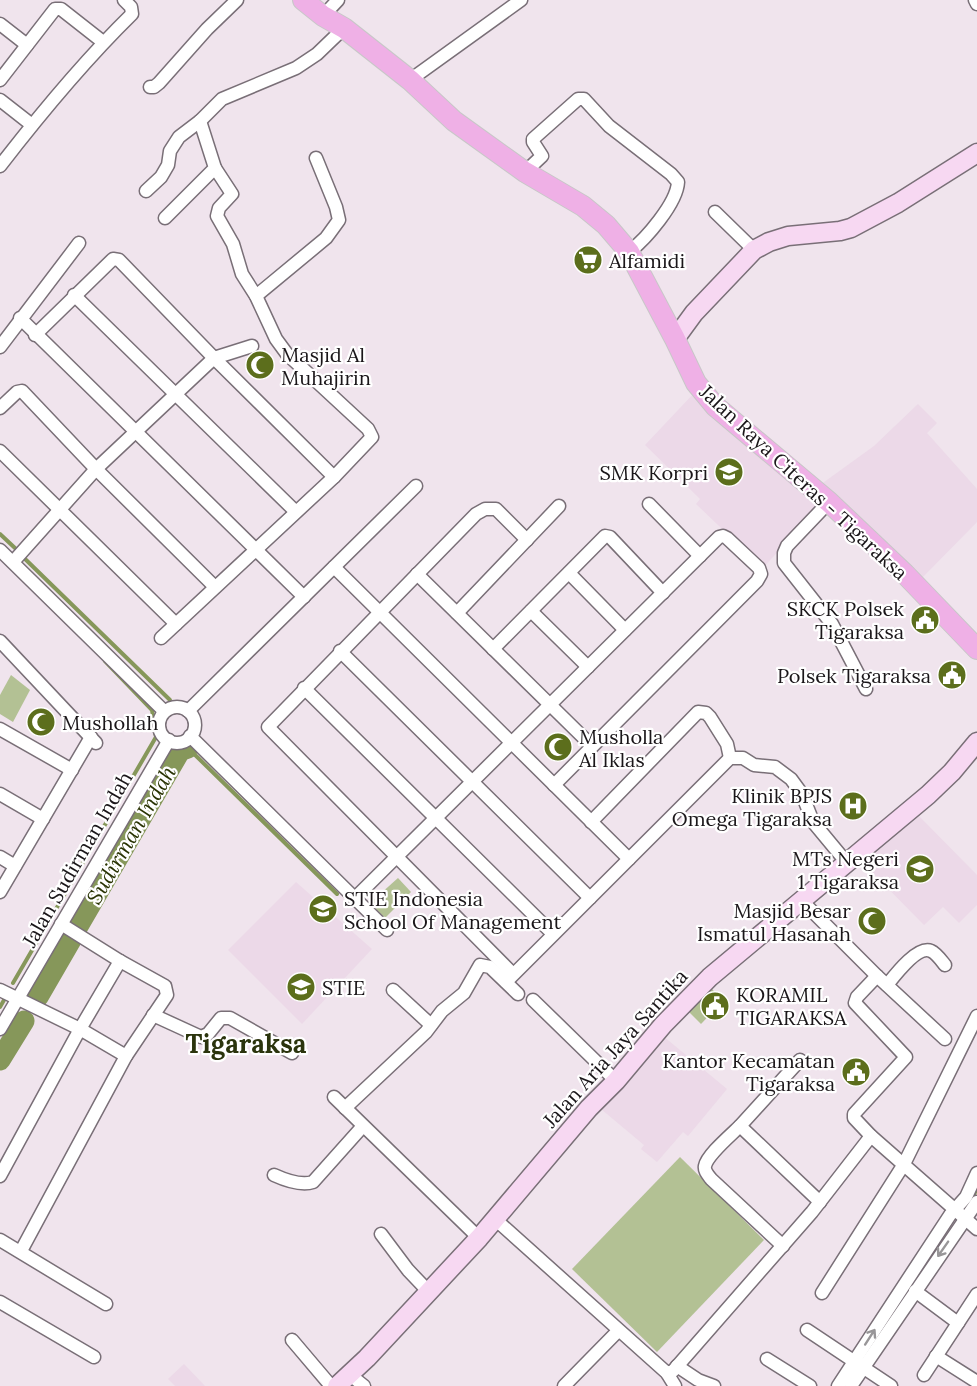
<svg xmlns="http://www.w3.org/2000/svg" width="977" height="1386" font-family="Lora,serif">
<style>
.built{fill:#ecd9e8}
.green{fill:#b3c194}
.lines{fill:none;stroke-linecap:round;stroke-linejoin:round}
.stream{stroke:#86975a;stroke-width:4}
.river{stroke:#86975a;stroke-width:21}
.street-casing{stroke:#796f77;stroke-width:15}
.secondary-casing{stroke:#796f77;stroke-width:21}
.primary-casing{stroke:#c8c7c8;stroke-width:22}
.street{stroke:#fff;stroke-width:12}
.secondary{stroke:#f7d8f2;stroke-width:18}
.primary{stroke:#efb0e6;stroke-width:20}
.oneway{stroke:#989698}
.labels{text-anchor:middle;dominant-baseline:central;stroke-width:4.5;stroke-linejoin:round;paint-order:stroke}
.poi-label{font-size:20px;fill:#1a1619;stroke:#fff;text-anchor:start}
.street-label{font-size:20px;fill:#1a1619;stroke:#fff}
.water-label{font-size:21px;font-style:italic;fill:#293303;stroke:#fff}
.district-label{font-size:26px;font-weight:bold;fill:#2b340d;stroke:#fff}
</style>
<rect width="100%" height="100%" fill="#f0e4ed"/>
<g class="built">
<path d="M 695,392 L 821,504 L 763,568 L 696,504 L 700,499 L 645,445 Z"/>
<path d="M 918,404 L 937,423 L 927,433 L 977,489 L 977,522 L 920,580 L 820,485 L 874,446 Z"/>
<path d="M 914,811 L 977,875 L 977,905 L 959,923 L 943,907 L 924,925 L 862,862 Z"/>
<path d="M 296,882 L 372,949 L 302,1024 L 228,950 Z"/>
<path d="M 663,1036 L 727,1089 L 688,1136 L 683,1132 L 657,1162 L 641,1149 L 644,1145 L 601,1109 Z"/>
<path d="M 184,1364 L 205,1386 L 175,1386 L 168,1379 Z"/>
</g>
<g class="green">
<path d="M 11,675 L 30,690 L 13,722 L 0,714 L 0,695 Z"/>
<path d="M 398,878 L 411,892 L 385,918 L 370,903 Z"/>
<path d="M 711,988 L 723,1001 L 701,1024 L 688,1011 Z"/>
<path d="M 680,1157 L 764,1240 L 657,1352 L 572,1269 Z"/>
</g>
<g class="lines">
<g class="stream">
<path d="M 0,534 L 16,549"/>
<path d="M 22,556 L 170,700"/>
<path d="M 188,748 L 337,894"/>
<path d="M 13,983 L 156,737 L 152,710 L 105,661"/>
<path d="M 0,1007 L 4,1000"/>
<path d="M 964,1208 L 971,1202 L 976,1190"/>
<path d="M 878,1336 L 890,1317"/>
</g>
<g class="river">
<path d="M 77,928 L 180,751 L 188,748"/>
<path d="M 38,997 L 71,940"/>
<path d="M 0,1060 L 24,1021"/>
</g>
<g class="street-casing">
<g id="street">
<path d="M 975,0 L 977,4"/>
<path d="M 323,16 L 338,0"/>
<path d="M 0,24 L 27,45"/>
<path d="M 0,80 L 55,9 L 61,9 L 103,42"/>
<path d="M 410,80 L 521,0"/>
<path d="M 150,87 L 154,87 L 159,83 L 207,29 L 237,0"/>
<path d="M 0,100 L 32,125"/>
<path d="M 0,166 C 41,113 84,61 132,14 L 131,7 L 124,0"/>
<path d="M 525,172 L 542,156 L 533,142 L 533,139 L 578,99 L 584,99 L 609,126 L 671,174 L 678,182 C 677,203 646,239 629,252"/>
<path d="M 146,191 L 161,177 L 168,165 L 170,151 L 179,137 L 200,121 L 222,99 L 296,68 L 317,54 L 344,28"/>
<path d="M 715,212 L 754,250"/>
<path d="M 165,218 L 215,168 L 200,121"/>
<path d="M 74,295 L 295,511"/>
<path d="M 256,296 L 326,238 L 339,220 L 336,207 L 316,158"/>
<path d="M 20,318 L 304,597"/>
<path d="M 35,335 L 113,259 L 119,260 L 214,358 L 334,477"/>
<path d="M 0,347 L 79,243"/>
<path d="M 0,408 L 17,392 L 22,391 L 96,469 L 215,587"/>
<path d="M 0,451 L 176,624"/>
<path d="M 829,502 L 787,546 L 784,553 L 784,563 L 832,624 L 866,689"/>
<path d="M 649,504 L 700,556"/>
<path d="M 0,550 L 164,711"/>
<path d="M 13,562 L 96,469 L 214,358 L 252,346"/>
<path d="M 334,567 L 629,859"/>
<path d="M 569,573 L 625,630"/>
<path d="M 417,574 L 592,746"/>
<path d="M 531,611 L 588,667"/>
<path d="M 457,613 L 559,506"/>
<path d="M 161,638 L 334,477 L 372,437 L 368,429 L 287,354 L 276,339 L 256,296 L 242,274 L 233,244 L 217,216 L 219,208 L 232,194 L 215,168"/>
<path d="M 0,641 L 96,743"/>
<path d="M 493,649 L 605,536 L 610,537 L 663,593"/>
<path d="M 340,651 L 590,898"/>
<path d="M 304,688 L 553,934"/>
<circle cx="177" cy="725" r="18"/>
<path d="M 188,711 L 416,486"/>
<path d="M 0,729 L 72,770"/>
<path d="M 190,736 L 387,930"/>
<path d="M 0,794 L 43,819"/>
<path d="M 591,822 L 698,712 L 706,713 L 710,717 L 727,744 L 730,758"/>
<path d="M 0,857 L 15,866"/>
<path d="M 0,892 L 91,737"/>
<path d="M 354,899 L 719,537 L 723,536 L 727,538 L 759,568 L 761,574 L 757,581 L 554,785"/>
<path d="M 801,900 L 877,976 L 945,1039"/>
<path d="M 514,973 L 511,972 L 268,727 L 476,514 L 485,509 L 496,509 L 527,540"/>
<path d="M 877,976 L 857,997 L 855,1003 L 906,1057 L 854,1114 L 854,1118 L 871,1136 L 977,1229"/>
<path d="M 506,982 L 730,758 L 743,758 L 754,765 L 775,767 L 791,779 L 802,794 L 813,822 L 847,863"/>
<path d="M 887,985 C 895,975 918,945 931,951 C 936,953 941,960 945,965"/>
<path d="M 0,990 L 80,1029 L 126,1056"/>
<path d="M 393,990 L 431,1025"/>
<path d="M 533,1000 L 616,1081"/>
<path d="M 153,1015 L 201,1037 L 208,1034 L 221,1018 L 230,1018 L 292,1053"/>
<path d="M 0,1029 L 169,740"/>
<path d="M 334,1097 L 479,1238"/>
<path d="M 345,1108 L 426,1032 L 442,1011 L 464,993 L 480,965 L 490,967 L 518,994"/>
<path d="M 740,1126 L 800,1060"/>
<path d="M 274,1175 C 285,1180 301,1186 313,1182 L 363,1126"/>
<path d="M 0,1176 L 80,1029 L 120,961"/>
<path d="M 495,1219 L 667,1373 L 675,1386"/>
<path d="M 381,1234 L 408,1270 L 428,1291"/>
<path d="M 0,1240 L 106,1304"/>
<path d="M 783,1246 L 711,1179 C 708,1175 704,1171 705,1166 C 707,1155 731,1135 740,1126 L 820,1202"/>
<path d="M 21,1251 L 126,1056 L 167,995 L 165,986 L 120,961 L 61,924"/>
<path d="M 915,1291 L 958,1323"/>
<path d="M 822,1293 L 904,1164 L 977,1016"/>
<path d="M 0,1302 L 94,1357"/>
<path d="M 807,1330 L 891,1386"/>
<path d="M 292,1340 L 331,1386"/>
<path d="M 936,1356 L 977,1382"/>
<path d="M 767,1359 L 810,1386"/>
<path d="M 677,1366 L 698,1380 L 714,1386"/>
<path d="M 667,1373 L 673,1371 L 812,1212 L 871,1136"/>
<path d="M 349,1374 L 364,1386"/>
<path d="M 924,1375 L 977,1294"/>
<path d="M 564,1386 L 618,1331"/>
<path d="M 838,1386 L 950,1215 L 966,1197 L 977,1173"/>
<path d="M 851,1386 L 977,1202"/>
</g>
</g>
<g class="secondary-casing">
<g id="secondary">
<path d="M 675,339 L 694,313 L 754,250 L 769,242 L 788,236 L 840,231 L 851,228 L 898,203 L 977,153"/>
<path d="M 337,1386 L 367,1358 L 479,1238 L 589,1108 L 616,1081 L 663,1025 L 710,977 L 928,795 L 952,772 L 977,742"/>
</g>
</g>
<g class="primary-casing">
<path id="primary" d="M 303,0 L 323,16 L 344,28 L 410,80 L 454,121 L 525,172 L 583,206 L 606,225 L 629,252 L 675,339 L 696,383 L 715,406 L 829,502 L 905,574 L 977,649"/>
</g>
<use href="#street" class="street"/>
<use href="#secondary" class="secondary"/>
<use href="#primary" class="primary"/>
</g>
<defs><path id="oneway-shaft" d="M-6 0H5M1.5-3L5.5 0L1.5 3" fill="none" stroke-width="1.6" stroke-linecap="round" stroke-linejoin="round" transform="scale(1.5)"/></defs>
<g class="oneway">
<use href="#oneway-shaft" transform="translate(943 1249) rotate(125)"/>
<use href="#oneway-shaft" transform="translate(870 1337) rotate(-57)"/>
</g>
<defs>
<g id="supermarket-disc" transform="scale(1.5)"><circle r="9.5" fill="#5c6e1c" stroke="#fff"/><path d="M-6-5.5h2.5l.6 2H6L4.5 2H-2.5L-4.4-4H-6ZM-1.5 3.2a1.3 1.3 0 1 0 .1 0ZM3 3.2a1.3 1.3 0 1 0 .1 0Z" fill="#fff"/></g>
<g id="mosque-disc" transform="scale(1.5)"><circle r="9.5" fill="#5c6e1c" stroke="#fff"/><path d="M3.5-4.9A6 6 0 1 0 3.5 4.9A5 5 0 1 1 3.5-4.9Z" fill="#fff"/></g>
<g id="school-disc" transform="scale(1.5)"><circle r="9.5" fill="#5c6e1c" stroke="#fff"/><path d="M0-5L7-2L0 1L-7-2ZM-4 1L0 2.5L4 1V4Q0 6-4 4Z" fill="#fff"/></g>
<g id="civic-disc" transform="scale(1.5)"><circle r="9.5" fill="#5c6e1c" stroke="#fff"/><path d="M-.6-6.5H3V-4.5H.6V-3L4-1V1h2V6H-6V1h2V-1L-.6-3ZM-1.2 2.5V6h2.4V2.5Z" fill="#fff"/></g>
<g id="hospital-disc" transform="scale(1.5)"><circle r="9.5" fill="#5c6e1c" stroke="#fff"/><path d="M-5-5h3v3.5h4V-5h3V5h-3V1.5h-4V5h-3Z" fill="#fff"/></g>
<g id="university-disc" transform="scale(1.5)"><circle r="9.5" fill="#5c6e1c" stroke="#fff"/><path d="M0-5L7-2L0 1L-7-2ZM-4 1L0 2.5L4 1V4Q0 6-4 4Z" fill="#fff"/></g>
</defs>
<g fill-rule="evenodd">
<use href="#supermarket-disc" x="588" y="260"/>
<use href="#mosque-disc" x="260" y="365"/>
<use href="#school-disc" x="729" y="472"/>
<use href="#civic-disc" x="925" y="620"/>
<use href="#civic-disc" x="952" y="675"/>
<use href="#mosque-disc" x="41" y="722"/>
<use href="#mosque-disc" x="558" y="747"/>
<use href="#hospital-disc" x="853" y="806"/>
<use href="#school-disc" x="920" y="869"/>
<use href="#university-disc" x="323" y="909"/>
<use href="#mosque-disc" x="872" y="921"/>
<use href="#university-disc" x="301" y="987"/>
<use href="#civic-disc" x="715" y="1006"/>
<use href="#civic-disc" x="856" y="1072"/>
</g>
<g class="labels">
<g class="poi-label">
<text x="609" y="260">Alfamidi</text>
<text x="281" y="354">Masjid Al<tspan x="281" dy="23">Muhajirin</tspan></text>
<text x="708" y="472" text-anchor="end">SMK Korpri</text>
<text x="904" y="608" text-anchor="end">SKCK Polsek<tspan x="904" dy="23">Tigaraksa</tspan></text>
<text x="931" y="675" text-anchor="end">Polsek Tigaraksa</text>
<text x="62" y="722">Mushollah</text>
<text x="579" y="736">Musholla<tspan x="579" dy="23">Al Iklas</tspan></text>
<text x="832" y="795" text-anchor="end">Klinik BPJS<tspan x="832" dy="23">Omega Tigaraksa</tspan></text>
<text x="899" y="858" text-anchor="end">MTs Negeri<tspan x="899" dy="23">1 Tigaraksa</tspan></text>
<text x="344" y="898">STIE Indonesia<tspan x="344" dy="23">School Of Management</tspan></text>
<text x="851" y="910" text-anchor="end">Masjid Besar<tspan x="851" dy="23">Ismatul Hasanah</tspan></text>
<text x="322" y="987">STIE</text>
<text x="736" y="994">KORAMIL<tspan x="736" dy="23">TIGARAKSA</tspan></text>
<text x="835" y="1060" text-anchor="end">Kantor Kecamatan<tspan x="835" dy="23">Tigaraksa</tspan></text>
</g>
<g class="street-label">
<text transform="translate(804 482) rotate(43)">Jalan Raya Citeras - Tigaraksa</text>
<text transform="translate(77 859) rotate(-60)">Jalan Sudirman Indah</text>
<text transform="translate(615 1048) rotate(-48)">Jalan Aria Jaya Santika</text>
</g>
<g class="water-label">
<text transform="translate(131 835) rotate(-60)">Sudirman Indah</text>
</g>
<g class="district-label">
<text x="246" y="1043">Tigaraksa</text>
</g>
</g>
</svg>
